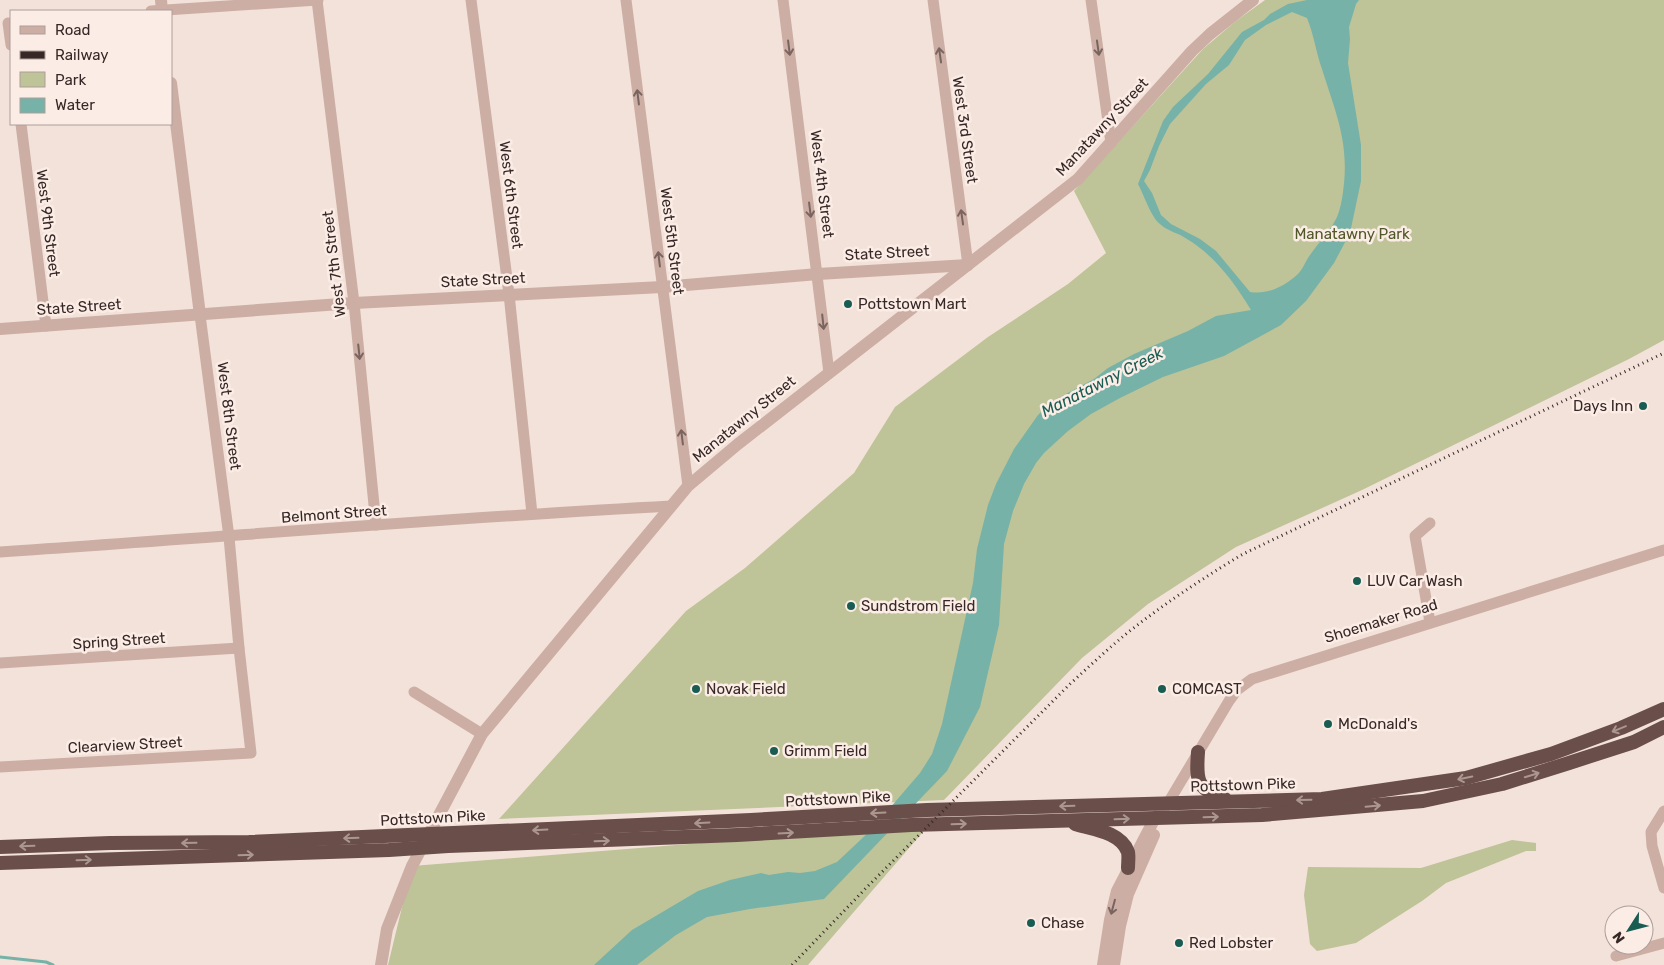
<svg xmlns="http://www.w3.org/2000/svg" width="1664" height="965" font-family="Rubik,sans-serif">
<style>
.green{fill:#bec398}
.water{fill:#76b2a8;fill-rule:evenodd}
.lines{fill:none;stroke-linecap:round;stroke-linejoin:round}
.stream{stroke:#76b2a8;stroke-width:3}
.minor{stroke:#ccaea4;stroke-width:11}
.tertiary{stroke:#ccaea4;stroke-width:12}
.trunk{stroke:#6a4e4a;stroke-width:14}
.rail{stroke:#372827;stroke-width:3;stroke-dasharray:1 4;stroke-linecap:butt}
.oneway{stroke:#7a645f}
.oneway2{stroke:#ab9690}
.poi-dot{fill:#195c52;stroke:#fbede6;stroke-width:2}
.labels{text-anchor:middle;dominant-baseline:central;stroke-width:5;stroke-linejoin:round;paint-order:stroke}
.street-label{font-size:15px;fill:#372827;stroke:#fbede6}
.park-label{font-size:15px;fill:#505728;stroke:#fbede6}
.poi-label{font-size:15px;fill:#372827;stroke:#fbede6;text-anchor:start}
.water-label{font-size:16px;font-style:italic;fill:#195c52;stroke:#fbede6}
</style>
<rect width="100%" height="100%" fill="#f3e2d9"/>
<g class="green">
<path d="M 1265,0 L 1664,0 L 1664,340 L 1629,359 L 1362,490 L 1236,547 L 1148,604 L 1082,658 L 944,800 L 499,819 L 686,611 L 745,568 L 854,473 L 895,407 L 988,337 L 1068,284 L 1106,253 L 1074,191 L 1203,49 L 1236,21 Z"/>
<path d="M 929,825 L 808,965 L 388,965 L 412,866 Z"/>
<path d="M 1512,840 L 1536,843 L 1536,851 L 1526,851 L 1446,883 L 1422,901 L 1356,943 L 1317,951 L 1310,944 L 1304,895 L 1308,867 L 1421,868 Z"/>
</g>
<path class="water" d="M 1307,0 L 1359,0 L 1356,4 L 1349,27 L 1350,39 L 1348,63 L 1361,145 L 1361,181 L 1350,233 L 1334,263 L 1306,301 L 1281,325 L 1224,356 L 1163,377 L 1120,398 L 1091,414 L 1068,431 L 1044,453 L 1036,463 L 1024,484 L 1013,511 L 1004,544 L 999,625 L 980,707 L 947,771 L 824,899 L 750,909 L 707,917 L 676,935 L 637,965 L 594,965 L 632,930 L 698,891 L 730,880 L 761,873 L 769,875 L 788,872 L 800,873 L 815,871 L 837,862 L 871,830 L 920,773 L 932,754 L 942,724 L 973,583 L 977,549 L 988,505 L 996,484 L 1014,449 L 1038,415 L 1051,402 L 1094,379 L 1108,368 L 1134,354 L 1188,331 L 1216,316 L 1251,310 C 1234,282 1215,256 1187,239 C 1179,233 1167,231 1160,224 C 1151,217 1144,195 1138,184 L 1163,121 L 1173,107 L 1208,74 L 1242,32 L 1264,20 L 1270,14 L 1288,4 ZM 1292,12 L 1307,18 C 1314,35 1316,52 1322,69 C 1336,114 1350,143 1343,192 C 1342,200 1340,210 1337,217 C 1330,232 1317,244 1308,258 C 1305,263 1302,270 1298,274 C 1285,286 1268,295 1250,292 L 1216,251 L 1200,239 L 1171,224 L 1161,215 L 1152,193 L 1144,181 L 1150,170 L 1159,146 L 1170,124 L 1206,84 L 1229,65 L 1245,40 L 1266,25 Z"/>
<g class="lines">
<path class="stream" d="M 0,957 L 46,962 L 53,965"/>
<g class="minor">
<path d="M 317,0 L 354,303 L 376,525"/>
<path d="M 471,0 L 509,294 L 532,514"/>
<path d="M 626,0 L 688,486"/>
<path d="M 783,0 L 829,373"/>
<path d="M 933,0 L 968,265"/>
<path d="M 1091,0 L 1111,143"/>
<path d="M 151,11 L 318,0"/>
<path d="M 8,23 L 11,45"/>
<path d="M 21,124 L 46,326"/>
<path d="M 0,552 C 224,537 447,518 671,506"/>
<path d="M 1430,622 L 1415,536 L 1430,523"/>
<path d="M 0,663 L 239,648"/>
<path d="M 414,692 L 482,734"/>
<path d="M 0,767 L 251,753 L 239,648 L 229,537 L 200,315"/>
<path d="M 1168,803 L 1229,701 L 1237,690 L 1252,679 L 1664,550"/>
<path d="M 1664,811 L 1651,832 L 1652,846 L 1664,888"/>
<path d="M 1616,956 L 1664,943"/>
</g>
<g class="tertiary">
<path d="M 161,0 L 162,11"/>
<path d="M 171,83 L 200,315"/>
<path d="M 0,329 L 354,303 L 662,287 L 818,274 L 968,265"/>
<path d="M 381,965 L 387,929 L 412,866 L 482,734 L 688,486 L 738,444 L 1078,179 L 1192,51 L 1210,34 L 1253,0"/>
<path d="M 1103,965 L 1110,920 L 1117,891 L 1155,818 L 1168,803"/>
<path d="M 1114,965 L 1120,926 L 1128,894 L 1154,835"/>
</g>
<g class="trunk">
<path d="M 1198,752 C 1196,780 1196,789 1225,799"/>
<path d="M 1075,824 C 1092,829 1121,832 1128,852 C 1129,857 1128,863 1128,868"/>
<path d="M 0,847 L 110,843 L 249,842 L 751,820 L 927,810 L 1322,799 L 1466,778 L 1551,754 L 1621,728 L 1664,709"/>
<path d="M 0,863 L 389,850 L 448,846 L 737,835 L 911,825 L 1262,815 L 1423,801 L 1502,784 L 1569,763 L 1634,742 L 1664,727"/>
</g>
<path class="rail" d="M 792,965 L 868,886 L 1070,684 C 1093,663 1115,642 1140,623 C 1173,598 1208,575 1243,554 L 1664,353"/>
</g>
<defs><path id="oneway-shaft" d="M-6 0H5M1.5-3L5.5 0L1.5 3" fill="none" stroke-width="1.6" stroke-linecap="round" stroke-linejoin="round" transform="scale(1.25)"/></defs>
<g class="oneway">
<use href="#oneway-shaft" transform="translate(789 48) rotate(83)"/>
<use href="#oneway-shaft" transform="translate(1098 48) rotate(82)"/>
<use href="#oneway-shaft" transform="translate(940 55) rotate(-98)"/>
<use href="#oneway-shaft" transform="translate(638 97) rotate(-97)"/>
<use href="#oneway-shaft" transform="translate(810 210) rotate(83)"/>
<use href="#oneway-shaft" transform="translate(962 217) rotate(-98)"/>
<use href="#oneway-shaft" transform="translate(659 259) rotate(-97)"/>
<use href="#oneway-shaft" transform="translate(823 322) rotate(84)"/>
<use href="#oneway-shaft" transform="translate(359 352) rotate(84)"/>
<use href="#oneway-shaft" transform="translate(682 437) rotate(-97)"/>
<use href="#oneway-shaft" transform="translate(1113 907) rotate(105)"/>
</g>
<g class="oneway2">
<use href="#oneway-shaft" transform="translate(1619 729) rotate(158)"/>
<use href="#oneway-shaft" transform="translate(1532 775) rotate(-17)"/>
<use href="#oneway-shaft" transform="translate(1465 778) rotate(168)"/>
<use href="#oneway-shaft" transform="translate(1304 800) rotate(179)"/>
<use href="#oneway-shaft" transform="translate(1067 806) rotate(178)"/>
<use href="#oneway-shaft" transform="translate(1373 806) rotate(-5)"/>
<use href="#oneway-shaft" transform="translate(878 813) rotate(177)"/>
<use href="#oneway-shaft" transform="translate(1211 817) rotate(-2)"/>
<use href="#oneway-shaft" transform="translate(1122 819) rotate(-2)"/>
<use href="#oneway-shaft" transform="translate(702 823) rotate(177)"/>
<use href="#oneway-shaft" transform="translate(959 824) rotate(-2)"/>
<use href="#oneway-shaft" transform="translate(540 830) rotate(177)"/>
<use href="#oneway-shaft" transform="translate(786 833) rotate(-3)"/>
<use href="#oneway-shaft" transform="translate(351 838) rotate(178)"/>
<use href="#oneway-shaft" transform="translate(602 841) rotate(-2)"/>
<use href="#oneway-shaft" transform="translate(189 843) rotate(179)"/>
<use href="#oneway-shaft" transform="translate(27 846) rotate(178)"/>
<use href="#oneway-shaft" transform="translate(246 855) rotate(-2)"/>
<use href="#oneway-shaft" transform="translate(84 860) rotate(-2)"/>
</g>
<g class="poi-dot">
<circle cx="848" cy="304" r="5"/>
<circle cx="1643" cy="406" r="5"/>
<circle cx="1357" cy="581" r="5"/>
<circle cx="851" cy="606" r="5"/>
<circle cx="696" cy="689" r="5"/>
<circle cx="1162" cy="689" r="5"/>
<circle cx="1328" cy="724" r="5"/>
<circle cx="774" cy="751" r="5"/>
<circle cx="1031" cy="923" r="5"/>
<circle cx="1179" cy="943" r="5"/>
</g>
<g class="labels">
<g class="street-label">
<text transform="translate(1102 127) rotate(-47)">Manatawny Street</text>
<text transform="translate(965 130) rotate(82)">West 3rd Street</text>
<text transform="translate(822 184) rotate(83)">West 4th Street</text>
<text transform="translate(511 195) rotate(83)">West 6th Street</text>
<text transform="translate(48 223) rotate(83)">West 9th Street</text>
<text transform="translate(672 241) rotate(83)">West 5th Street</text>
<text transform="translate(887 253) rotate(-3)">State Street</text>
<text transform="translate(334 264) rotate(-97)">West 7th Street</text>
<text transform="translate(483 280) rotate(-3)">State Street</text>
<text transform="translate(79 307) rotate(-4)">State Street</text>
<text transform="translate(229 416) rotate(83)">West 8th Street</text>
<text transform="translate(744 419) rotate(-39)">Manatawny Street</text>
<text transform="translate(334 514) rotate(-4)">Belmont Street</text>
<text transform="translate(1381 621) rotate(-17)">Shoemaker Road</text>
<text transform="translate(119 641) rotate(-4)">Spring Street</text>
<text transform="translate(125 745) rotate(-3)">Clearview Street</text>
<text transform="translate(1243 785) rotate(-2)">Pottstown Pike</text>
<text transform="translate(838 799) rotate(-3)">Pottstown Pike</text>
<text transform="translate(433 818) rotate(-3)">Pottstown Pike</text>
</g>
<g class="park-label">
<text x="1352" y="234">Manatawny Park</text>
</g>
<g class="poi-label">
<text x="858" y="304">Pottstown Mart</text>
<text x="1633" y="406" text-anchor="end">Days Inn</text>
<text x="1367" y="581">LUV Car Wash</text>
<text x="861" y="606">Sundstrom Field</text>
<text x="706" y="689">Novak Field</text>
<text x="1172" y="689">COMCAST</text>
<text x="1338" y="724">McDonald's</text>
<text x="784" y="751">Grimm Field</text>
<text x="1041" y="923">Chase</text>
<text x="1189" y="943">Red Lobster</text>
</g>
<g class="water-label">
<text transform="translate(1102 382) rotate(-27)">Manatawny Creek</text>
</g>
</g>
<rect x="10" y="10" width="162" height="115" fill="#fbede6" stroke="#ad9e9a"/>
<rect x="20" y="26" width="25" height="8" fill="#ccaea4" stroke="#ad9e9a"/>
<text x="55" y="35" font-size="15" fill="#372827">Road</text>
<rect x="20" y="51" width="25" height="8" fill="#372827" stroke="#ad9e9a"/>
<text x="55" y="60" font-size="15" fill="#372827">Railway</text>
<rect x="20" y="72" width="25" height="15" fill="#bec398" stroke="#ad9e9a"/>
<text x="55" y="85" font-size="15" fill="#372827">Park</text>
<rect x="20" y="98" width="25" height="15" fill="#76b2a8" stroke="#ad9e9a"/>
<text x="55" y="110" font-size="15" fill="#372827">Water</text>
<g transform="translate(1629 930) rotate(234)"><circle r="24" fill="#fbede6" stroke="#ad9e9a"/>
<path d="M0-4L9 19L0 12L-9 19Z" fill="#195c52"/>
<text y="-8" font-size="14" font-weight="bold" text-anchor="middle" fill="#372827">N</text>
</g>
</svg>
